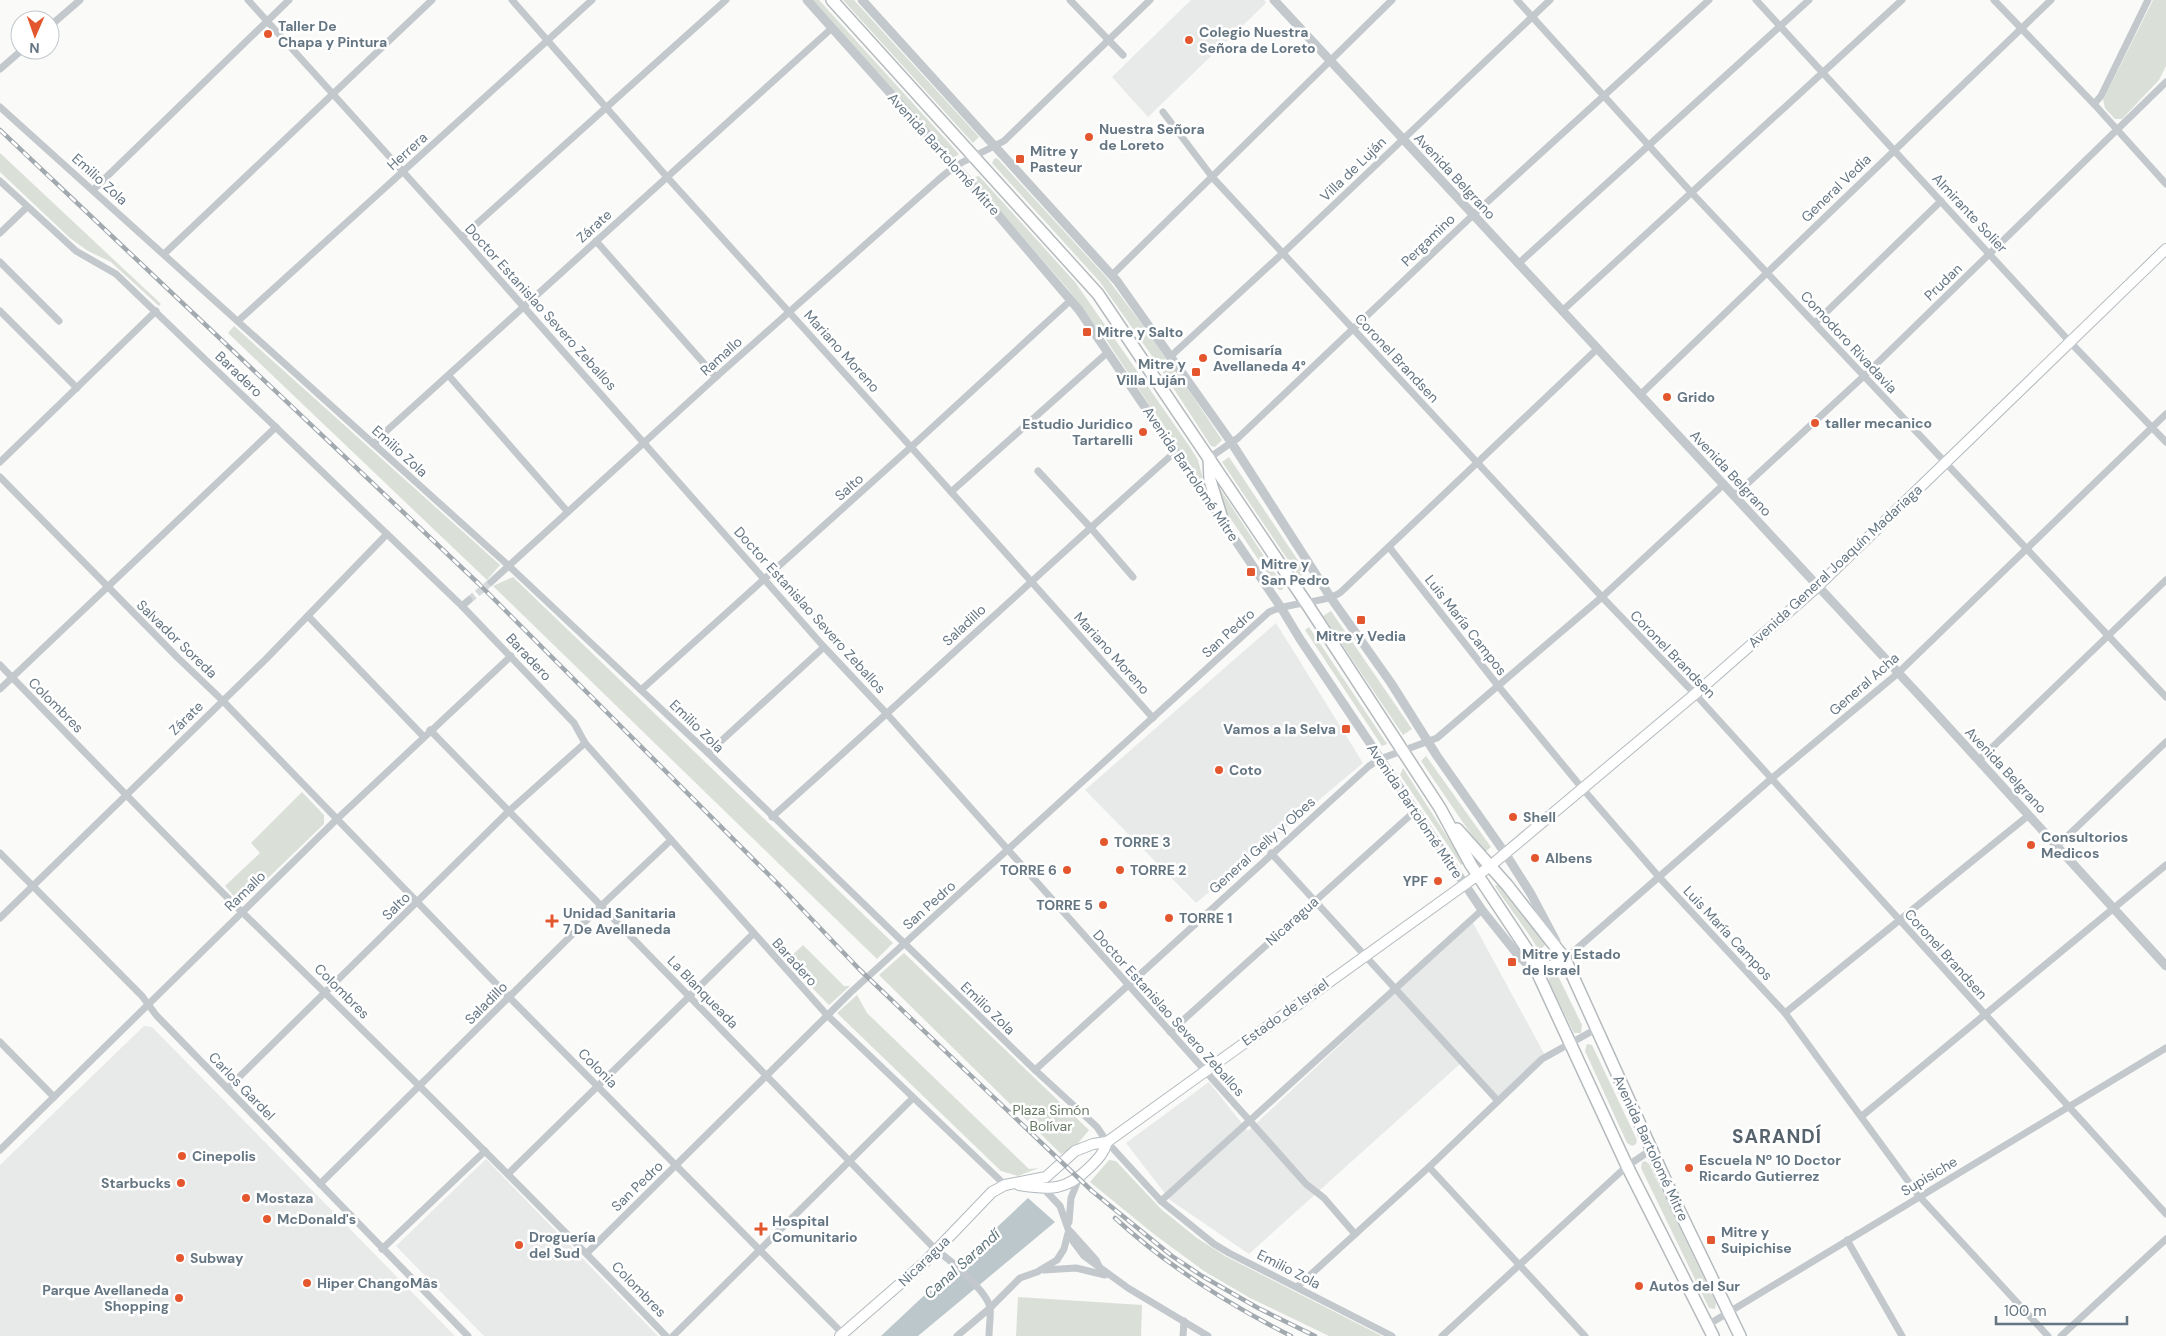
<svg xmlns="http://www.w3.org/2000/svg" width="2166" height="1336" font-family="'DM Sans',sans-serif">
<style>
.built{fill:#e8e9e9}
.green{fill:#dadfd7}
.water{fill:#bbc7cb}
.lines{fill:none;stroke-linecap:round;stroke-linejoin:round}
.minor-tunnel{stroke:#d5d9db;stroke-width:7;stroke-dasharray:7 3.5;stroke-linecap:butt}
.secondary-casing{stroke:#b3babf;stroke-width:12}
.primary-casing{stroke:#b5babe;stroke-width:14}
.minor{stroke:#c3c8cc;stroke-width:7}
.tertiary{stroke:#c3c8cc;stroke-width:9}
.secondary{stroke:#fff;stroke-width:10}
.primary{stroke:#fff;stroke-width:11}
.rail-casing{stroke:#a2aab0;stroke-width:4.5}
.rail{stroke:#fff;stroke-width:2.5;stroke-dasharray:8;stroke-linecap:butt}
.poi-dot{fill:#e4572e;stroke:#fff;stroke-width:2}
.labels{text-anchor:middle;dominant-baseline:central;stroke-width:5;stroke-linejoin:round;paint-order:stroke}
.poi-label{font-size:14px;font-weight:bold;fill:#657683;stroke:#fff;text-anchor:start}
.street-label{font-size:14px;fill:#657683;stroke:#fff}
.park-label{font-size:14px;fill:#687a64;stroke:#fff}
.water-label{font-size:15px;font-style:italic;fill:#60757c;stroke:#fff}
.district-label{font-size:19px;font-weight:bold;letter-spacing:1px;fill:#57646e;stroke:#fff}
</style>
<rect width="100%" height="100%" fill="#fafaf8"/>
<g class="built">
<path d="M 1191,0 L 1264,0 L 1266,3 L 1148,117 L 1112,77 Z"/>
<path d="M 1276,623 L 1363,763 L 1196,903 L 1085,790 Z"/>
<path d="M 1472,921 L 1546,1057 L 1500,1098 L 1461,1063 L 1249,1254 L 1170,1200 L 1126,1143 L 1209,1082 L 1248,1131 Z"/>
<path d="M 144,1026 L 152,1027 L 455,1336 L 0,1336 L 0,1165 Z"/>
<path d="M 486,1159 L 658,1336 L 484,1336 L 396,1246 Z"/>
</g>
<g class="green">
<path d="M 812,0 L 819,0 L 959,154 L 954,158 Z"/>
<path d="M 843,0 L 854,0 L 979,137 L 973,143 Z"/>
<path d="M 2153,0 L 2166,0 L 2166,66 L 2159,80 L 2122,119 L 2115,119 L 2105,108 L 2103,100 Z"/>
<path d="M 0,153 L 161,304 L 159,306 L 111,262 L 88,251 L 70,238 L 0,172 Z"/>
<path d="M 997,158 L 1107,278 L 1168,359 L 1222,440 L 1215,447 L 1211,446 L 1159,366 L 1100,282 L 992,163 L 994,159 Z"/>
<path d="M 979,176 L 1075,282 L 1190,447 L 1198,460 L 1206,490 L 1107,341 L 1068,289 L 973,180 L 975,177 Z"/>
<path d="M 234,326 L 500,565 L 487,580 L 228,333 Z"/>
<path d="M 1229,457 L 1305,571 L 1302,576 L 1298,575 L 1222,462 Z"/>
<path d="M 1213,478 L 1284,587 L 1282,590 L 1279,590 L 1220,503 Z"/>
<path d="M 513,577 L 893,943 L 877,959 L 493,586 Z"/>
<path d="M 1331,611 L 1412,729 L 1403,735 L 1323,616 Z"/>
<path d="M 1309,627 L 1387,744 L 1382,746 L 1305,630 Z"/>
<path d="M 1426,756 L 1491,847 L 1484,853 L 1421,761 Z"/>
<path d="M 1403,768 L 1464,863 L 1461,865 L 1400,775 Z"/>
<path d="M 302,792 L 324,815 L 324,824 L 244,901 L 238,901 L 225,886 L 260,853 L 251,843 Z"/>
<path d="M 1500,883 L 1549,941 L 1539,951 C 1526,928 1509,908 1495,886 Z"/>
<path d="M 803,945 L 844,986 L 850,986 L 829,1005 L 786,961 Z"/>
<path d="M 904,953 L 1089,1130 L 1075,1147 L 1061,1154 L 879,975 Z"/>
<path d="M 1552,975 L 1558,976 L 1582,1025 L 1581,1033 L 1574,1033 L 1549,982 L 1549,978 Z"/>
<path d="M 857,995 L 867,1013 L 1029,1169 L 1039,1168 L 1018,1176 L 1001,1171 L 837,1013 Z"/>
<path d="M 1587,1044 L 1592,1045 L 1637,1140 L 1636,1144 L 1632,1146 L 1627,1143 L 1585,1051 Z"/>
<path d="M 1109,1160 L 1116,1161 L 1161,1209 L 1197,1238 L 1225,1256 L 1382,1336 L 1329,1336 L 1250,1298 L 1204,1271 L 1155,1235 L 1090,1182 Z"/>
<path d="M 1645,1161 L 1649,1164 L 1716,1303 L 1715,1309 L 1709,1308 L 1641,1168 L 1642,1162 Z"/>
<path d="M 1018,1297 L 1142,1305 L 1141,1336 L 1016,1336 Z"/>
</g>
<path class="water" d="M 1028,1198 L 1055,1222 L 918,1336 L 881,1336 Z"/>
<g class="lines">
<path class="minor-tunnel" d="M 469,600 L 491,582"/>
<g class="secondary-casing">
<g id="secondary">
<path d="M 1019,1185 C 1051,1190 1066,1191 1090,1167 C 1098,1159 1104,1153 1107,1142"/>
<path d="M 840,1336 L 924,1263 L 992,1192 L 1005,1185 L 1046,1177 L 1075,1151 L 1093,1144 L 1107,1142 L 1489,867 L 1695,694 L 1817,587 L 2166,249"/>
</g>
</g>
<g class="primary-casing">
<g id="primary">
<path d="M 832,0 L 1098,294 L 1305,601 L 1440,808 L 1471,865 L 1526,948 L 1627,1166 L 1713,1336"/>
<path d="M 1209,458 L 1210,480 L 1223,522"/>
<path d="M 1457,829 L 1507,885 L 1565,959 L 1678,1208 L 1740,1336"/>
<path d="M 1532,955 L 1545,967 L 1555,966 L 1565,959"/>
</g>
</g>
<g class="minor">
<path d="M 248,0 L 462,237 L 824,647 L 887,714 L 1306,1184 L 1324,1198 L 1355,1234"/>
<path d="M 512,0 L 667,177 L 911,447 L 1153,718"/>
<path d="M 1070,0 L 1123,55"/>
<path d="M 1517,0 L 1690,191 L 2166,697"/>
<path d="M 1756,0 L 2070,342 L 2166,442"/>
<path d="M 1994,0 L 2094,104 L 2166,184"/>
<path d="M 50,26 L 80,0"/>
<path d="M 0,69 L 22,50"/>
<path d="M 2094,104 L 2101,96 L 2148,0"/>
<path d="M 0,107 L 509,566 L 708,753 L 1035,1070 L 1097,1127 L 1107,1142 L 1161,1201 L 1214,1244 L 1229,1253 L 1392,1336"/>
<path d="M 1163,112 L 1213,178 L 1602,597 L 1695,694 L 2166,1214"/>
<path d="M 0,181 L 76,251 L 116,274 L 462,606 L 574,723 L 585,743 L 827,1015 L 1005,1185"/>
<path d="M 94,189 L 289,0"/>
<path d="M 0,233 L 27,207"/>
<path d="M 462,237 L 726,0"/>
<path d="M 596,241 L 716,377"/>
<path d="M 164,254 L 432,0"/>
<path d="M 0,262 L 59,321"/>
<path d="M 1518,264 L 1809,0"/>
<path d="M 1112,275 L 1392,0"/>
<path d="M 0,311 L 77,388"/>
<path d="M 1562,311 L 1902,0"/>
<path d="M 238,321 L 592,0"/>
<path d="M 1815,323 L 1941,201"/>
<path d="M 1171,356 L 1283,253 L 1550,0"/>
<path d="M 449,376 L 567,511"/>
<path d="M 1640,395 L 2051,0"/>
<path d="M 374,444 L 383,434 L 832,28"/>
<path d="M 1209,458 L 1238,438 L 1473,215 L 1709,0"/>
<path d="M 0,462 L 156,311"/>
<path d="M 1038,471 L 1090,527 L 1133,577"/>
<path d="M 0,477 L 178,658 L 222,700 L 509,997 L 843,1334"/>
<path d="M 951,492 L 1108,352"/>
<path d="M 1734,496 L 1864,376 L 2166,82"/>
<path d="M 1389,547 L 1499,687 L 1582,788 L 1659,877 L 1785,1013 L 1919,1196 L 2048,1336"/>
<path d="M 491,582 L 716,377 L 938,180 L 955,166 L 1004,141 L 1150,0"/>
<path d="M 462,606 L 469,600"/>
<path d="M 308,616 L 424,737"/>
<path d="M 0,665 C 81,748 161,832 243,913 C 386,1052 528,1192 666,1336"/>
<path d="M 0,689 L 276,427"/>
<path d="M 641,690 L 911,447 L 1071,300"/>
<path d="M 430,730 L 936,1250 C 949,1259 988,1292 990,1308 C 991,1317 989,1327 989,1336"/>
<path d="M 708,753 L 824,647"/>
<path d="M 1979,760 L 2166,580"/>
<path d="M 772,817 C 907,697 1039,573 1175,452"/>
<path d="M 2057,846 L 2166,742"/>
<path d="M 0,853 L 142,996 L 156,1015 L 468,1336"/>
<path d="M 1271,853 L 1498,1101"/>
<path d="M 0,918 L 266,659 L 387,534"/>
<path d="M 1565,959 L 1771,779 L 1897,674 L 2166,414"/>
<path d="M 1785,1013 L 2029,815"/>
<path d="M 1170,1032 L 1415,811"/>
<path d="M 0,1042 L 54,1097"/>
<path d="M 1035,1070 L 1369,766 L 1380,759 L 1437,738 L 1602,597 L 1723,485"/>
<path d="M 228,1088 L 509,811 L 585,743"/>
<path d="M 1862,1116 L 2166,865"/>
<path d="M 0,1150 L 337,819 L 511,656"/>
<path d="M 1429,1167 L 1585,1336"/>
<path d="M 508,1174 L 753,934"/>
<path d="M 320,1184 L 602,905 L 671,840"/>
<path d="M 1044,1189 L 1060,1206 L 1072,1240 L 1084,1256 L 1128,1288 L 1208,1336"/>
<path d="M 1161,1201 L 1482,910"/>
<path d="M 1069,1222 L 1071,1198 L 1079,1178"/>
<path d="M 1071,1232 L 1096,1260 L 1099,1266"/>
<path d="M 1847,1240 L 1902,1336"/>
<path d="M 382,1249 L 485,1151"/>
<path d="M 587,1253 L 851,992 L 1269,612 C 1291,601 1325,604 1341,592 L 1596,350"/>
<path d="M 1044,1270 L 1076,1268 L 1105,1275"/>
<path d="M 1297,1287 L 1429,1167 L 1542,1059 L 1596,1029"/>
<path d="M 1706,1326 L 2166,1048"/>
<path d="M 673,1336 L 913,1098"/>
<path d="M 957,1336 L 990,1308 L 1020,1278 L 1037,1272 L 1057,1260 L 1064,1249 L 1068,1233"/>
<path d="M 1183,1336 L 1184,1321"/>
<path d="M 1442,1336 L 1627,1166 L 1651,1150"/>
<path d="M 2061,1336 L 2166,1239"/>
</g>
<g class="tertiary">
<path d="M 807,0 L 975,188 L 1079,310 L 1280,606 L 1300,639 L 1482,910 L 1518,955 L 1535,972"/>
<path d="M 862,0 L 1117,281 L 1231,442 L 1331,598 L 1391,683 L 1437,756 L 1505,853 L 1531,894 L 1556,941"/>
<path d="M 1274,0 L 1931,708 L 2166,966"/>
</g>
<use href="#secondary" class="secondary"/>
<use href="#primary" class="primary"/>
<g class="rail-casing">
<g id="rail">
<path d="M 0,130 L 479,584 L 782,888 L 859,969 L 1092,1191 L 1172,1256 L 1202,1276 L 1258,1308 L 1315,1336"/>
<path d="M 1115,1218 C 1167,1266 1228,1304 1291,1336"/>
</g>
</g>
<use href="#rail" class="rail"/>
</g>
<g class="poi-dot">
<circle cx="268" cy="34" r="5"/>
<circle cx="1189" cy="40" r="5"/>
<circle cx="1089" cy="137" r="5"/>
<rect x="1015" y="154" width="10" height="10" rx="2.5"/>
<rect x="1082" y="327" width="10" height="10" rx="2.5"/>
<circle cx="1203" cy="358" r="5"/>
<rect x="1191" y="367" width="10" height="10" rx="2.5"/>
<circle cx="1667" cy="397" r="5"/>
<circle cx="1815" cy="423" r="5"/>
<circle cx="1143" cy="432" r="5"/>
<rect x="1246" y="567" width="10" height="10" rx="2.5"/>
<rect x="1356" y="615" width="10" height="10" rx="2.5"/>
<rect x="1341" y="724" width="10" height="10" rx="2.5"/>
<circle cx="1219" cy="770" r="5"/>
<circle cx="1513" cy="817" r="5"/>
<circle cx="1104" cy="842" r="5"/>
<circle cx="2031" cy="845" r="5"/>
<circle cx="1535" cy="858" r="5"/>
<circle cx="1067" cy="870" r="5"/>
<circle cx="1120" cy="870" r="5"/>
<circle cx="1438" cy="881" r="5"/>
<circle cx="1103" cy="905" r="5"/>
<circle cx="1169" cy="918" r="5"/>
<path d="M549.5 913.5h5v5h5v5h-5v5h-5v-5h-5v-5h5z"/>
<rect x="1507" y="957" width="10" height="10" rx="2.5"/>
<circle cx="182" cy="1156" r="5"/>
<circle cx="1689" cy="1168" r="5"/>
<circle cx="181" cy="1183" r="5"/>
<circle cx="246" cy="1198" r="5"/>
<circle cx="267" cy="1219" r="5"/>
<path d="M758.5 1221.5h5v5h5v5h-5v5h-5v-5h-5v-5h5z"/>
<rect x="1706" y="1235" width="10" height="10" rx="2.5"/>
<circle cx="519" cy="1245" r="5"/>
<circle cx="180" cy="1258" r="5"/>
<circle cx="307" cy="1283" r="5"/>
<circle cx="1639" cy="1286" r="5"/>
<circle cx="179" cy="1298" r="5"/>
</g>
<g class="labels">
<g class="poi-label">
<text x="278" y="26">Taller De<tspan x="278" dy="16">Chapa y Pintura</tspan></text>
<text x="1199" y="32">Colegio Nuestra<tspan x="1199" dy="16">Señora de Loreto</tspan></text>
<text x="1099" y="129">Nuestra Señora<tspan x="1099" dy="16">de Loreto</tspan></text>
<text x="1030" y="151">Mitre y<tspan x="1030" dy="16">Pasteur</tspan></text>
<text x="1097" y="332">Mitre y Salto</text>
<text x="1213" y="350">Comisaría<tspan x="1213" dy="16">Avellaneda 4°</tspan></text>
<text x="1186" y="364" text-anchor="end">Mitre y<tspan x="1186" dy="16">Villa Luján</tspan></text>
<text x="1677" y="397">Grido</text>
<text x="1825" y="423">taller mecanico</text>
<text x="1133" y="424" text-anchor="end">Estudio Juridico<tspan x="1133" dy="16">Tartarelli</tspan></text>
<text x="1261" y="564">Mitre y<tspan x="1261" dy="16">San Pedro</tspan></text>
<text x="1361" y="636" text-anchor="middle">Mitre y Vedia</text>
<text x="1336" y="729" text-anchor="end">Vamos a la Selva</text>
<text x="1229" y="770">Coto</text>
<text x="1523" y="817">Shell</text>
<text x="2041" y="837">Consultorios<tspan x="2041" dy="16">Medicos</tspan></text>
<text x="1114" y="842">TORRE 3</text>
<text x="1545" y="858">Albens</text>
<text x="1057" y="870" text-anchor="end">TORRE 6</text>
<text x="1130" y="870">TORRE 2</text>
<text x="1428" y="881" text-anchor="end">YPF</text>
<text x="1093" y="905" text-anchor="end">TORRE 5</text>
<text x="563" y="913">Unidad Sanitaria<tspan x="563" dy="16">7 De Avellaneda</tspan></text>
<text x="1179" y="918">TORRE 1</text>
<text x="1522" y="954">Mitre y Estado<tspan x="1522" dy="16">de Israel</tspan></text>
<text x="192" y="1156">Cinepolis</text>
<text x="1699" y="1160">Escuela Nº 10 Doctor<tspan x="1699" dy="16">Ricardo Gutierrez</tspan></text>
<text x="171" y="1183" text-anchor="end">Starbucks</text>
<text x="256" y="1198">Mostaza</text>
<text x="277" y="1219">McDonald's</text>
<text x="772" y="1221">Hospital<tspan x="772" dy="16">Comunitario</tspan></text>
<text x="1721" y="1232">Mitre y<tspan x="1721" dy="16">Suipichise</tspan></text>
<text x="529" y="1237">Droguería<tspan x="529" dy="16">del Sud</tspan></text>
<text x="190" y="1258">Subway</text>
<text x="317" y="1283">Hiper ChangoMâs</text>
<text x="1649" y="1286">Autos del Sur</text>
<text x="169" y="1290" text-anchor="end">Parque Avellaneda<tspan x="169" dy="16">Shopping</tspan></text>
</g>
<g class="street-label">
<text transform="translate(407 151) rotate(-42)">Herrera</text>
<text transform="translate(944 154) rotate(48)">Avenida Bartolomé Mitre</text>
<text transform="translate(1353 169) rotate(-44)">Villa de Luján</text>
<text transform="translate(1455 176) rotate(47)">Avenida Belgrano</text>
<text transform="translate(100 179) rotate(42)">Emilio Zola</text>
<text transform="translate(1836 188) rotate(-44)">General Vedia</text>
<text transform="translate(1970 213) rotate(47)">Almirante Solier</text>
<text transform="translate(594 226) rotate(-42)">Zárate</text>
<text transform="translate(1428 240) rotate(-44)">Pergamino</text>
<text transform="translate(1943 282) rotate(-44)">Prudan</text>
<text transform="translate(541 307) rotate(48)">Doctor Estanislao Severo Zeballos</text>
<text transform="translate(1849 342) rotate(47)">Comodoro Rivadavia</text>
<text transform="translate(842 351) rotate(48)">Mariano Moreno</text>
<text transform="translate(721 356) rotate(-42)">Ramallo</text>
<text transform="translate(1397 358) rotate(47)">Coronel Brandsen</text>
<text transform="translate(239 374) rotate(44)">Baradero</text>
<text transform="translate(400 451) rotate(42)">Emilio Zola</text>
<text transform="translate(1731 473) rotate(47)">Avenida Belgrano</text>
<text transform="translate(1191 474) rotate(56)">Avenida Bartolomé Mitre</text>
<text transform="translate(849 487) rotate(-42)">Salto</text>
<text transform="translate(1835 566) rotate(-43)">Avenida General Joaquín Madariaga</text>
<text transform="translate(810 610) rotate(48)">Doctor Estanislao Severo Zeballos</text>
<text transform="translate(964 625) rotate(-43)">Saladillo</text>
<text transform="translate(1466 625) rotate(52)">Luis María Campos</text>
<text transform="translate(1228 633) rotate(-42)">San Pedro</text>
<text transform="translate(177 639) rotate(44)">Salvador Soreda</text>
<text transform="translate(1112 653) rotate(48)">Mariano Moreno</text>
<text transform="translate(1673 654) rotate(46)">Coronel Brandsen</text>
<text transform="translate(529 657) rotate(47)">Baradero</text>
<text transform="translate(1864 684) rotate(-41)">General Acha</text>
<text transform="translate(56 705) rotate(45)">Colombres</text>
<text transform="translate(186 718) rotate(-45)">Zárate</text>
<text transform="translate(697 726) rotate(44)">Emilio Zola</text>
<text transform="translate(2006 770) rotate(47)">Avenida Belgrano</text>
<text transform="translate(1415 811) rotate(56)">Avenida Bartolomé Mitre</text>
<text transform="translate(1262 845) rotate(-42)">General Gelly y Obes</text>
<text transform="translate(245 891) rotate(-44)">Ramallo</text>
<text transform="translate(929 905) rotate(-42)">San Pedro</text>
<text transform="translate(396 906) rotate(-45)">Salto</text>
<text transform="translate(1292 921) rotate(-42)">Nicaragua</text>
<text transform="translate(1728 933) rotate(47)">Luis María Campos</text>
<text transform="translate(1946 954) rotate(48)">Coronel Brandsen</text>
<text transform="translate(795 962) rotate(48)">Baradero</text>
<text transform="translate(342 991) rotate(45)">Colombres</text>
<text transform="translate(703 992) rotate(46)">La Blanqueada</text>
<text transform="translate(486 1003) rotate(-45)">Saladillo</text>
<text transform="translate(988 1008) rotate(44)">Emilio Zola</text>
<text transform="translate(1285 1012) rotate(-36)">Estado de Israel</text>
<text transform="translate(1169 1013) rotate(48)">Doctor Estanislao Severo Zeballos</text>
<text transform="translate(598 1068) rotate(45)">Colonia</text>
<text transform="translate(242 1086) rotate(46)">Carlos Gardel</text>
<text transform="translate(1651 1148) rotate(65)">Avenida Bartolomé Mitre</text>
<text transform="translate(1929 1176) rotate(-31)">Supisiche</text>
<text transform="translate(637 1186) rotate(-44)">San Pedro</text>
<text transform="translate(924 1261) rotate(-44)">Nicaragua</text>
<text transform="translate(1289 1269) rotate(27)">Emilio Zola</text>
<text transform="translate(639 1289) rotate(46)">Colombres</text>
</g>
<g class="park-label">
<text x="1051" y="1110">Plaza Simón<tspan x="1051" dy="16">Bolívar</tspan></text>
</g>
<g class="water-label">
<text transform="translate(962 1264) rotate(-42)">Canal Sarandí</text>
</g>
<g class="district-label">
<text x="1777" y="1136">SARANDÍ</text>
</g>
</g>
<g transform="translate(35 35) rotate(182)"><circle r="24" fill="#ffffff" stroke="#c1c8cd"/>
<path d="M0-4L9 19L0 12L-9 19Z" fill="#e4572e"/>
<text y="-8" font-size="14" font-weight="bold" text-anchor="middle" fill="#657683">N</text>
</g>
<path d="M1996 1316v8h131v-8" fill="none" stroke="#657683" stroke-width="2.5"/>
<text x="2004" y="1316" font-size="15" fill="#657683" stroke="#ffffff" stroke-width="4" paint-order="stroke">100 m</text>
</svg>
